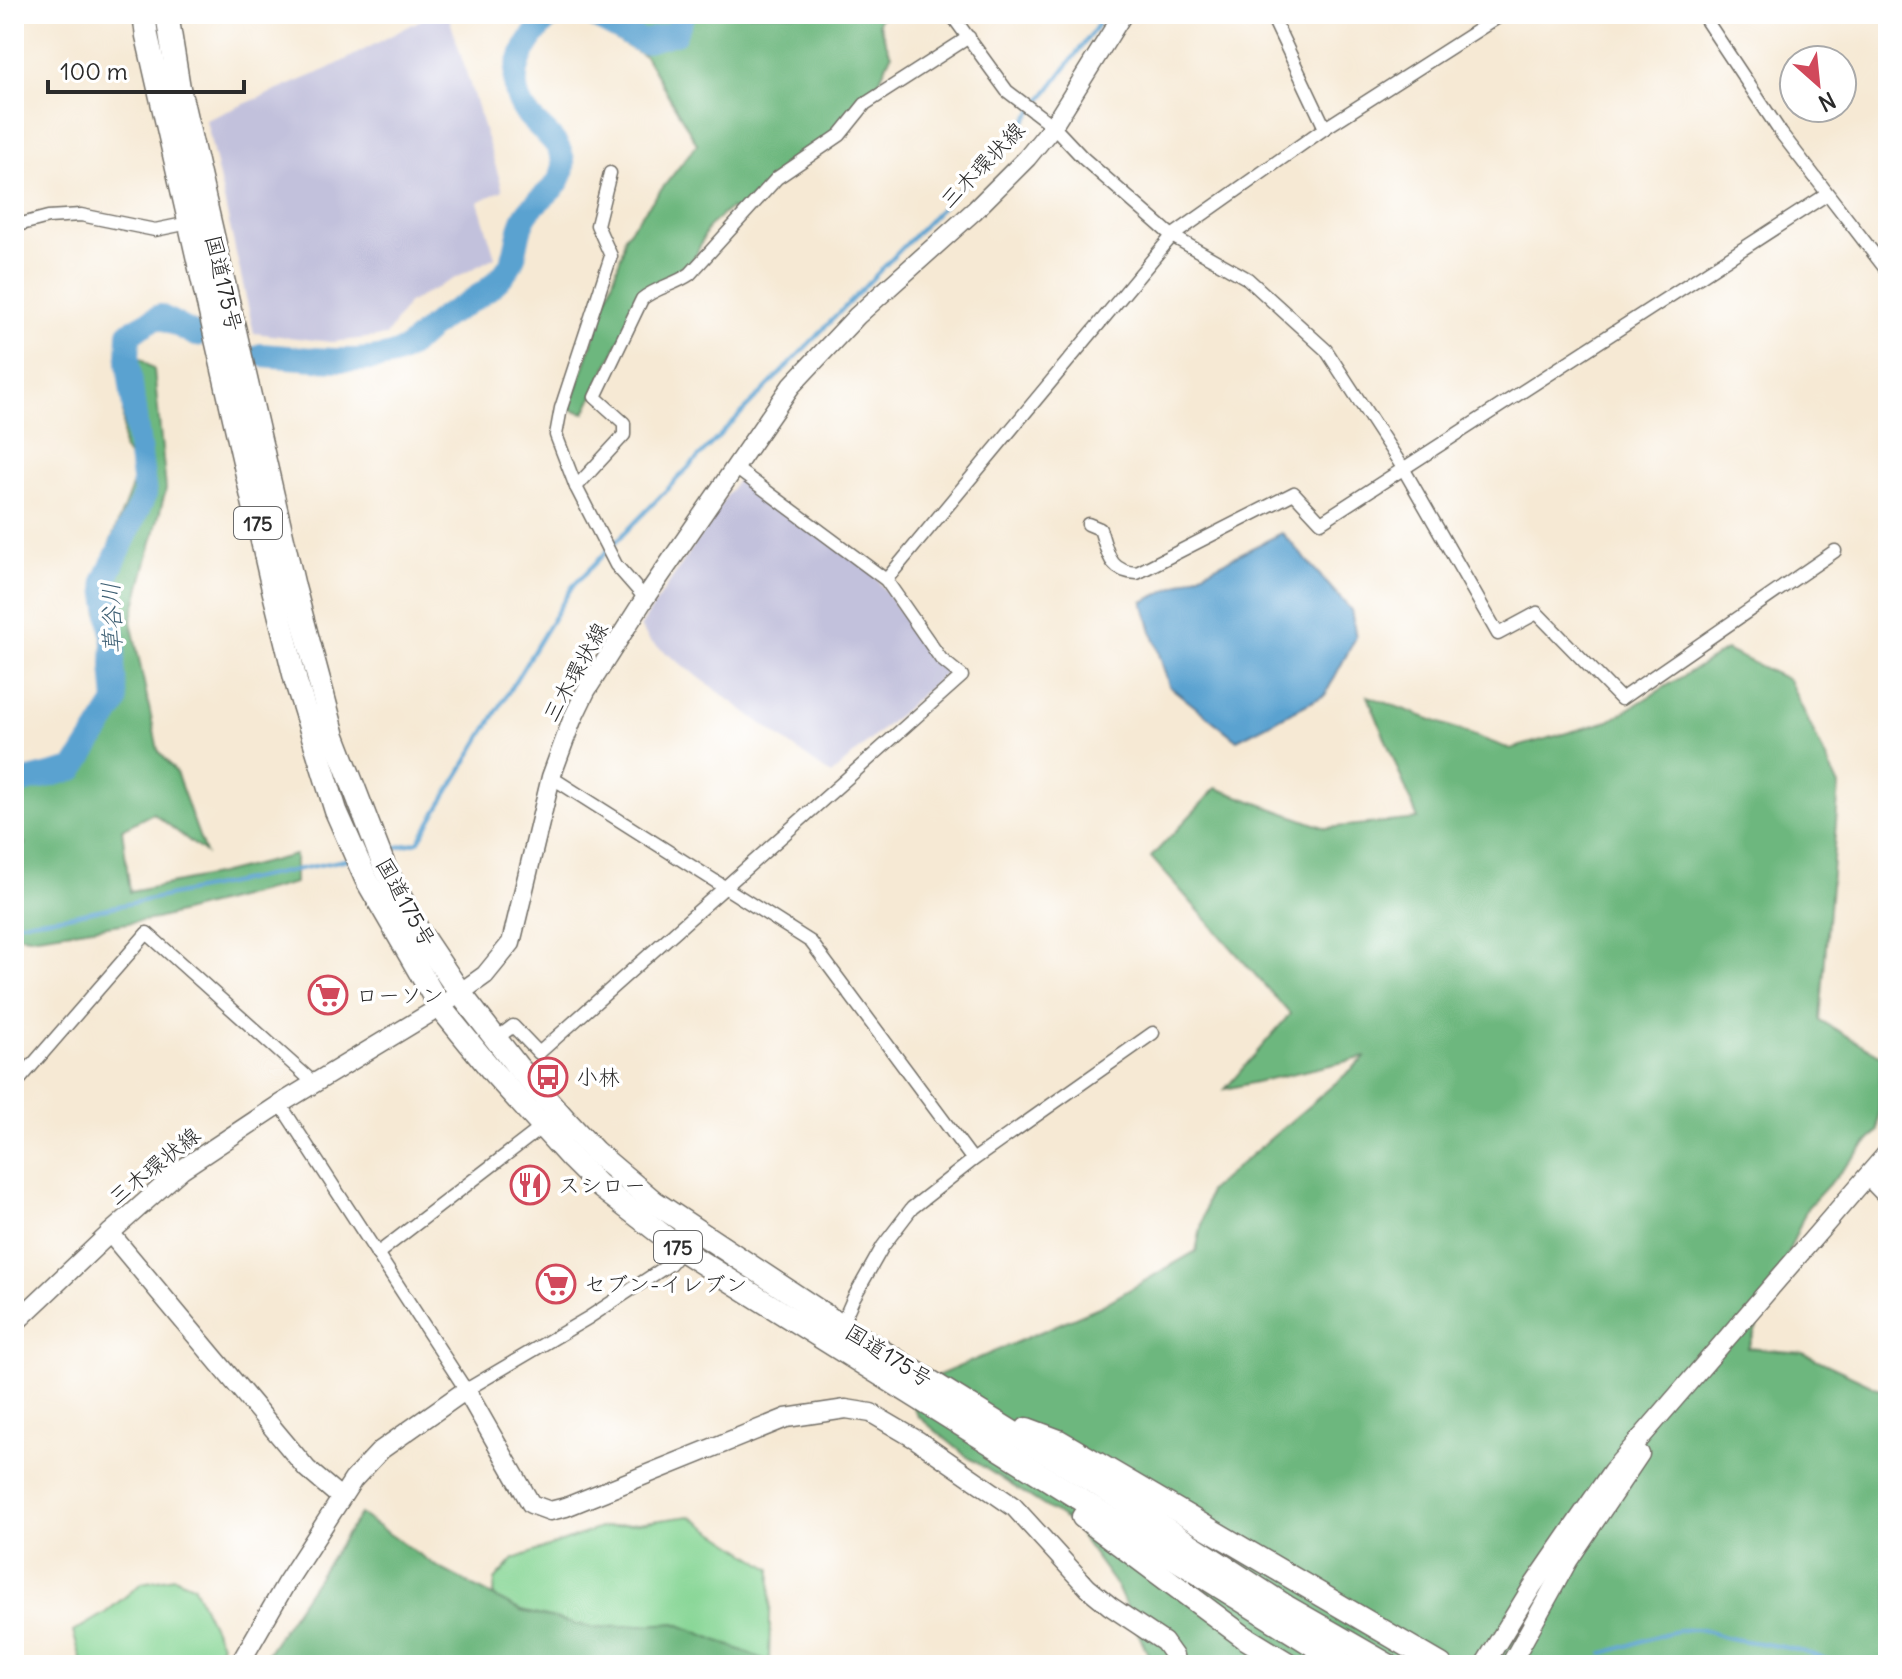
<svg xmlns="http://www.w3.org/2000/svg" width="1902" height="1679" font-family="Delius,'Klee One',sans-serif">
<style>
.industrial{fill:#c2c1dc}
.green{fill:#87d695;stroke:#598060;stroke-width:2}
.forest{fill:#6db77e;stroke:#4c7154;stroke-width:2}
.water{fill:#5aa2d0;stroke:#42667e;stroke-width:2}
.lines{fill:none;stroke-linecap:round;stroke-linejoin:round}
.stream{stroke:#5aa2d0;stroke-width:4}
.river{stroke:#5aa2d0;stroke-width:24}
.street-casing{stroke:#726e66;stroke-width:15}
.secondary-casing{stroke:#726e66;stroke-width:21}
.highway-casing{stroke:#726e66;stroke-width:25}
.street{stroke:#fff;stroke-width:12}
.secondary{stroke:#fff;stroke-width:18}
.highway{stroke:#fff;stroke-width:22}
.labels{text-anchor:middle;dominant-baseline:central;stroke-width:7;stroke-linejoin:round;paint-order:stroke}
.shield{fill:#fff;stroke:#6b6b6b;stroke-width:2}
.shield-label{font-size:20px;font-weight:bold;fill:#2b2b2b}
.street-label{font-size:22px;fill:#2b2b2b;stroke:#fff}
.poi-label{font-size:22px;fill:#2b2b2b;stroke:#fff;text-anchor:start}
.water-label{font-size:24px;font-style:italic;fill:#406175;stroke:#fff}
</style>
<rect width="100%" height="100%" fill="#fff"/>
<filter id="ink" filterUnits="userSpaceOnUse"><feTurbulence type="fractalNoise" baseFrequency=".0125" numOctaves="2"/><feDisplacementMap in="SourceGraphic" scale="16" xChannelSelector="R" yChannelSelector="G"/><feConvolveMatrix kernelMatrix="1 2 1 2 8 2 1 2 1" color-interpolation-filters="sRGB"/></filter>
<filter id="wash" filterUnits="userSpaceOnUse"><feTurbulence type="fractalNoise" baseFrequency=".006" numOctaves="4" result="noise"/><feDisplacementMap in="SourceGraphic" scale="32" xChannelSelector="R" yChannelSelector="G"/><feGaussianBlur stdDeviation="1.8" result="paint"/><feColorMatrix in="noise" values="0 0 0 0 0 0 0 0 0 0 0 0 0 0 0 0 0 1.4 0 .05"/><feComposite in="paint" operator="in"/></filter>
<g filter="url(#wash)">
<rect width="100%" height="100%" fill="#f6e9d4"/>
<g class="industrial">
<path d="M 432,14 L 448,14 L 503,190 L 478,202 L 495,257 L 408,303 L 386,336 L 331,342 L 254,333 L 206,120 L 328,69 Z"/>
<path d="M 738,479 L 872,572 L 935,661 L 950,669 L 831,775 L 650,641 L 640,627 Z"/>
</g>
<g class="green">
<path d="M 690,1516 L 771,1569 L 769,1665 L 492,1624 L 495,1580 L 514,1559 L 600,1528 Z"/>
<path d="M 174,1577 L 193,1585 L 221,1644 L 210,1665 L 83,1665 L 73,1632 L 105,1613 L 142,1583 Z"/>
</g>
<g class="forest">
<path d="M 568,14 L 883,14 L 878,22 L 891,55 L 877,86 L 835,133 L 734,212 L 730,208 L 708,227 L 696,255 L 689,263 L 644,289 L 585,413 L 570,409 L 622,253 L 625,236 L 697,144 L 645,56 Z"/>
<path d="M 136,355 L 154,370 L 166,489 L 131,621 L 158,750 L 176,772 L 205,853 L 153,813 L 122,829 L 130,892 L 219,874 L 295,855 L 295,883 L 156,919 L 30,937 L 14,935 L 14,855 L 25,844 L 14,833 L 14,791 L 63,780 L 121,693 L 123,656 L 98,614 L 99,572 L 138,471 L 123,448 L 123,363 Z"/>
<path d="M 1726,650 L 1789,680 L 1839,786 L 1820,1020 L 1881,1056 L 1878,1131 L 1807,1208 L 1748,1348 L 1803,1353 L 1888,1393 L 1888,1665 L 1153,1665 L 1117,1587 L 1071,1523 L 966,1456 L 918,1416 L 904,1390 L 1101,1306 L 1196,1251 L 1209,1191 L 1366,1057 L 1225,1089 L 1290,1014 L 1151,857 L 1216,788 L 1326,828 L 1418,819 L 1368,696 L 1510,749 L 1609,721 Z"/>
<path d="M 360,1514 L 436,1566 L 521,1611 L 594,1628 L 675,1623 L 777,1665 L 259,1665 Z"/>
</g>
<path class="water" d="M 1282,533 L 1351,610 L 1356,637 L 1325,695 L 1237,740 L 1169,686 L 1143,602 Z"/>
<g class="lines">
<g class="stream">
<path d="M 385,850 L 418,842 L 572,587 L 1021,126 L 1095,29 L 1103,14"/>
<path d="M 14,923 L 68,916 L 349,859"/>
<path d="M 1603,1653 C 1633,1646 1661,1631 1693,1629 C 1705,1628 1717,1636 1729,1638 C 1765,1645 1804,1647 1838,1665"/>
</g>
<g class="river">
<path d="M 589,14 L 643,42 L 675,33 L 684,14"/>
<path d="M 261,355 C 298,357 367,367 400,352 C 417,344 430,325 447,315 C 469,302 495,289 509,267 C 519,252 516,230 526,215 C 537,196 565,189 563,162 C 561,141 539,129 527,114 C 500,80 526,40 552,14"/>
<path d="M 14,784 L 74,769 L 116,703 L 113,664 L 114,643 L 105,580 L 145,494 L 128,362 L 129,333 L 160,316 L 196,335"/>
</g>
</g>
</g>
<g filter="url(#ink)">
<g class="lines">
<g class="street-casing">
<g id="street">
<path d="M 951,14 L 1007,91 L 1053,126 L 1083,158 L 1172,236 L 1248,279 L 1326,350 L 1403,468 L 1498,634 L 1537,613 L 1621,699 L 1835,551"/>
<path d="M 1271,14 L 1325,128"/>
<path d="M 1702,14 L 1781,133 L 1888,272"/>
<path d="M 610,173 L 597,225 L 611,256 L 561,408 L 556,435 L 576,487 L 616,565 L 645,598"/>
<path d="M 14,226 L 48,217 L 81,215 L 155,230 L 194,222"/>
<path d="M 576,487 L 624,435 L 624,423 L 595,397 L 642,299 C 657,287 674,285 690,274 L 777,178 L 840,135 L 865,104 L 969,37"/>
<path d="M 1088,524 L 1100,529 C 1108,552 1108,572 1137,573 L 1294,493 L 1321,522 L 1826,195"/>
<path d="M 886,580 L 1172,236 L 1325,128 L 1503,14"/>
<path d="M 551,777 L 811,942 L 973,1160"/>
<path d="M 496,1039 L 513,1026 L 539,1053 L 962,676 L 941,659 L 886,580 L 734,467"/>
<path d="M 14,1086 L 147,933 L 314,1083"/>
<path d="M 280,1104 L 466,1390 L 588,1318 L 670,1264 L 698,1231"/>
<path d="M 377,1254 L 542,1127"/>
<path d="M 841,1326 L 853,1299 L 883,1246 L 912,1208 L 973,1160 L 1153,1033"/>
</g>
</g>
<g class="secondary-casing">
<g id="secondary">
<path d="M 1868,1176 L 1888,1197"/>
<path d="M 110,1233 L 307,1469 L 340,1497"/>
<path d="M 14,1324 L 110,1233 L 182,1169 L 280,1104 L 440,1007 L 485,975 L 511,943 L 551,777 L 572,720 L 586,691 L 645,598 L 791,386 L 857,316 L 974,211 L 1027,158 L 1053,126 L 1123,14"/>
<path d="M 239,1665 L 285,1585 L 353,1480 L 381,1450 L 466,1390 L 531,1504 L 550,1511 L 566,1507 L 786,1418 L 846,1409 L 871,1413 L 917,1440 L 1014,1507 L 1088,1588 L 1110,1606 L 1164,1642 L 1174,1656 L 1176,1665"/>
<path d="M 1484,1665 L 1532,1587 L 1612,1471 L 1888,1152"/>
<path d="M 1510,1665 L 1568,1561 L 1640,1454"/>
</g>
</g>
<g class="highway-casing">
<g id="highway">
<path d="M 144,14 L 147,36 L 273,589 L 296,682 L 336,811 L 366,879 L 440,1007 L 494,1073 L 572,1159 L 598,1185 L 683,1251 L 1345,1665"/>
<path d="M 167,14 L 179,88 L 294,587 L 334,736 L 385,868 L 419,932 L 460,993 L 517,1066 L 568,1123 L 595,1152 L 654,1202 L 841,1326 L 1098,1485 L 1287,1607 L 1388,1665"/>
<path d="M 1027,1429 L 1059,1441 L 1441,1665"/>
<path d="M 1083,1517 L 1244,1637 L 1290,1665"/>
</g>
</g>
<use href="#street" class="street"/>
<use href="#secondary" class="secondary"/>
<use href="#highway" class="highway"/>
</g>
</g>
<defs>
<g id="supermarket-ring" transform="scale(2)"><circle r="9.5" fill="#fff" stroke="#d1495b" stroke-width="1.5"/><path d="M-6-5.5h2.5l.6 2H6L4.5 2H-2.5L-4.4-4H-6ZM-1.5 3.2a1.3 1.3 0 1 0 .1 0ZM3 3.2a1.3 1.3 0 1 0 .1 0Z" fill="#d1495b"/></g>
<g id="bus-ring" transform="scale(2)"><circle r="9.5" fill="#fff" stroke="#d1495b" stroke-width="1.5"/><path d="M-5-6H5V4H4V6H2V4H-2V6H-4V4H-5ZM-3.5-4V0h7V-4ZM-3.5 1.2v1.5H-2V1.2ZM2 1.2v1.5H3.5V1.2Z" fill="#d1495b"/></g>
<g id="restaurant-ring" transform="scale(2)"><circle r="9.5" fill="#fff" stroke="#d1495b" stroke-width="1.5"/><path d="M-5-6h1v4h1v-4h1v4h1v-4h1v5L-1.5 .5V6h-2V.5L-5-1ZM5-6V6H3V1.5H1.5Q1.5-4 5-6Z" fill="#d1495b"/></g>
</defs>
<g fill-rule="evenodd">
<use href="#supermarket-ring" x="328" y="995"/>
<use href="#bus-ring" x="548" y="1077"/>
<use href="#restaurant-ring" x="530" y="1185"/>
<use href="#supermarket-ring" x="556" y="1284"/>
</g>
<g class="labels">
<g class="shield">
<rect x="234" y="507" width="48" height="32" rx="6"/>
<rect x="654" y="1231" width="48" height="32" rx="6"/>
</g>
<g class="shield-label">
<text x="258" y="523">175</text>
<text x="678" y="1247">175</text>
</g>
<g class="street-label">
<text transform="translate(982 165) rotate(-46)">三木環状線</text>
<text transform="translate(224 283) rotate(77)">国道175号</text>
<text transform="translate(575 672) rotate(-61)">三木環状線</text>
<text transform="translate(406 902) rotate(61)">国道175号</text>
<text transform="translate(154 1166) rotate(-39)">三木環状線</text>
<text transform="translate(889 1355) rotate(32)">国道175号</text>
</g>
<g class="poi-label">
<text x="356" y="995">ローソン</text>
<text x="576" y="1077">小林</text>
<text x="558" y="1185">スシロー</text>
<text x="584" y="1284">セブン-イレブン</text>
</g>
<g class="water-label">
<text transform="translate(111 618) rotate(-92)">草谷川</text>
</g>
</g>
<rect width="1902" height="1679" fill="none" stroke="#fff" stroke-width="48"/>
<g transform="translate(1818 84) rotate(153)"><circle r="38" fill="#ffffff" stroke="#aaaaaa" stroke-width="2"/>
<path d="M0-6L14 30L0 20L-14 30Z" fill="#d1495b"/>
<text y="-12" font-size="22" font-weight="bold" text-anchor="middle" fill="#2b2b2b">N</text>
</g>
<path d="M48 80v12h196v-12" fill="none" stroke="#2b2b2b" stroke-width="4"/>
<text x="60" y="80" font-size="24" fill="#2b2b2b" stroke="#ffffff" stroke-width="6" paint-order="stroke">100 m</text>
</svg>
